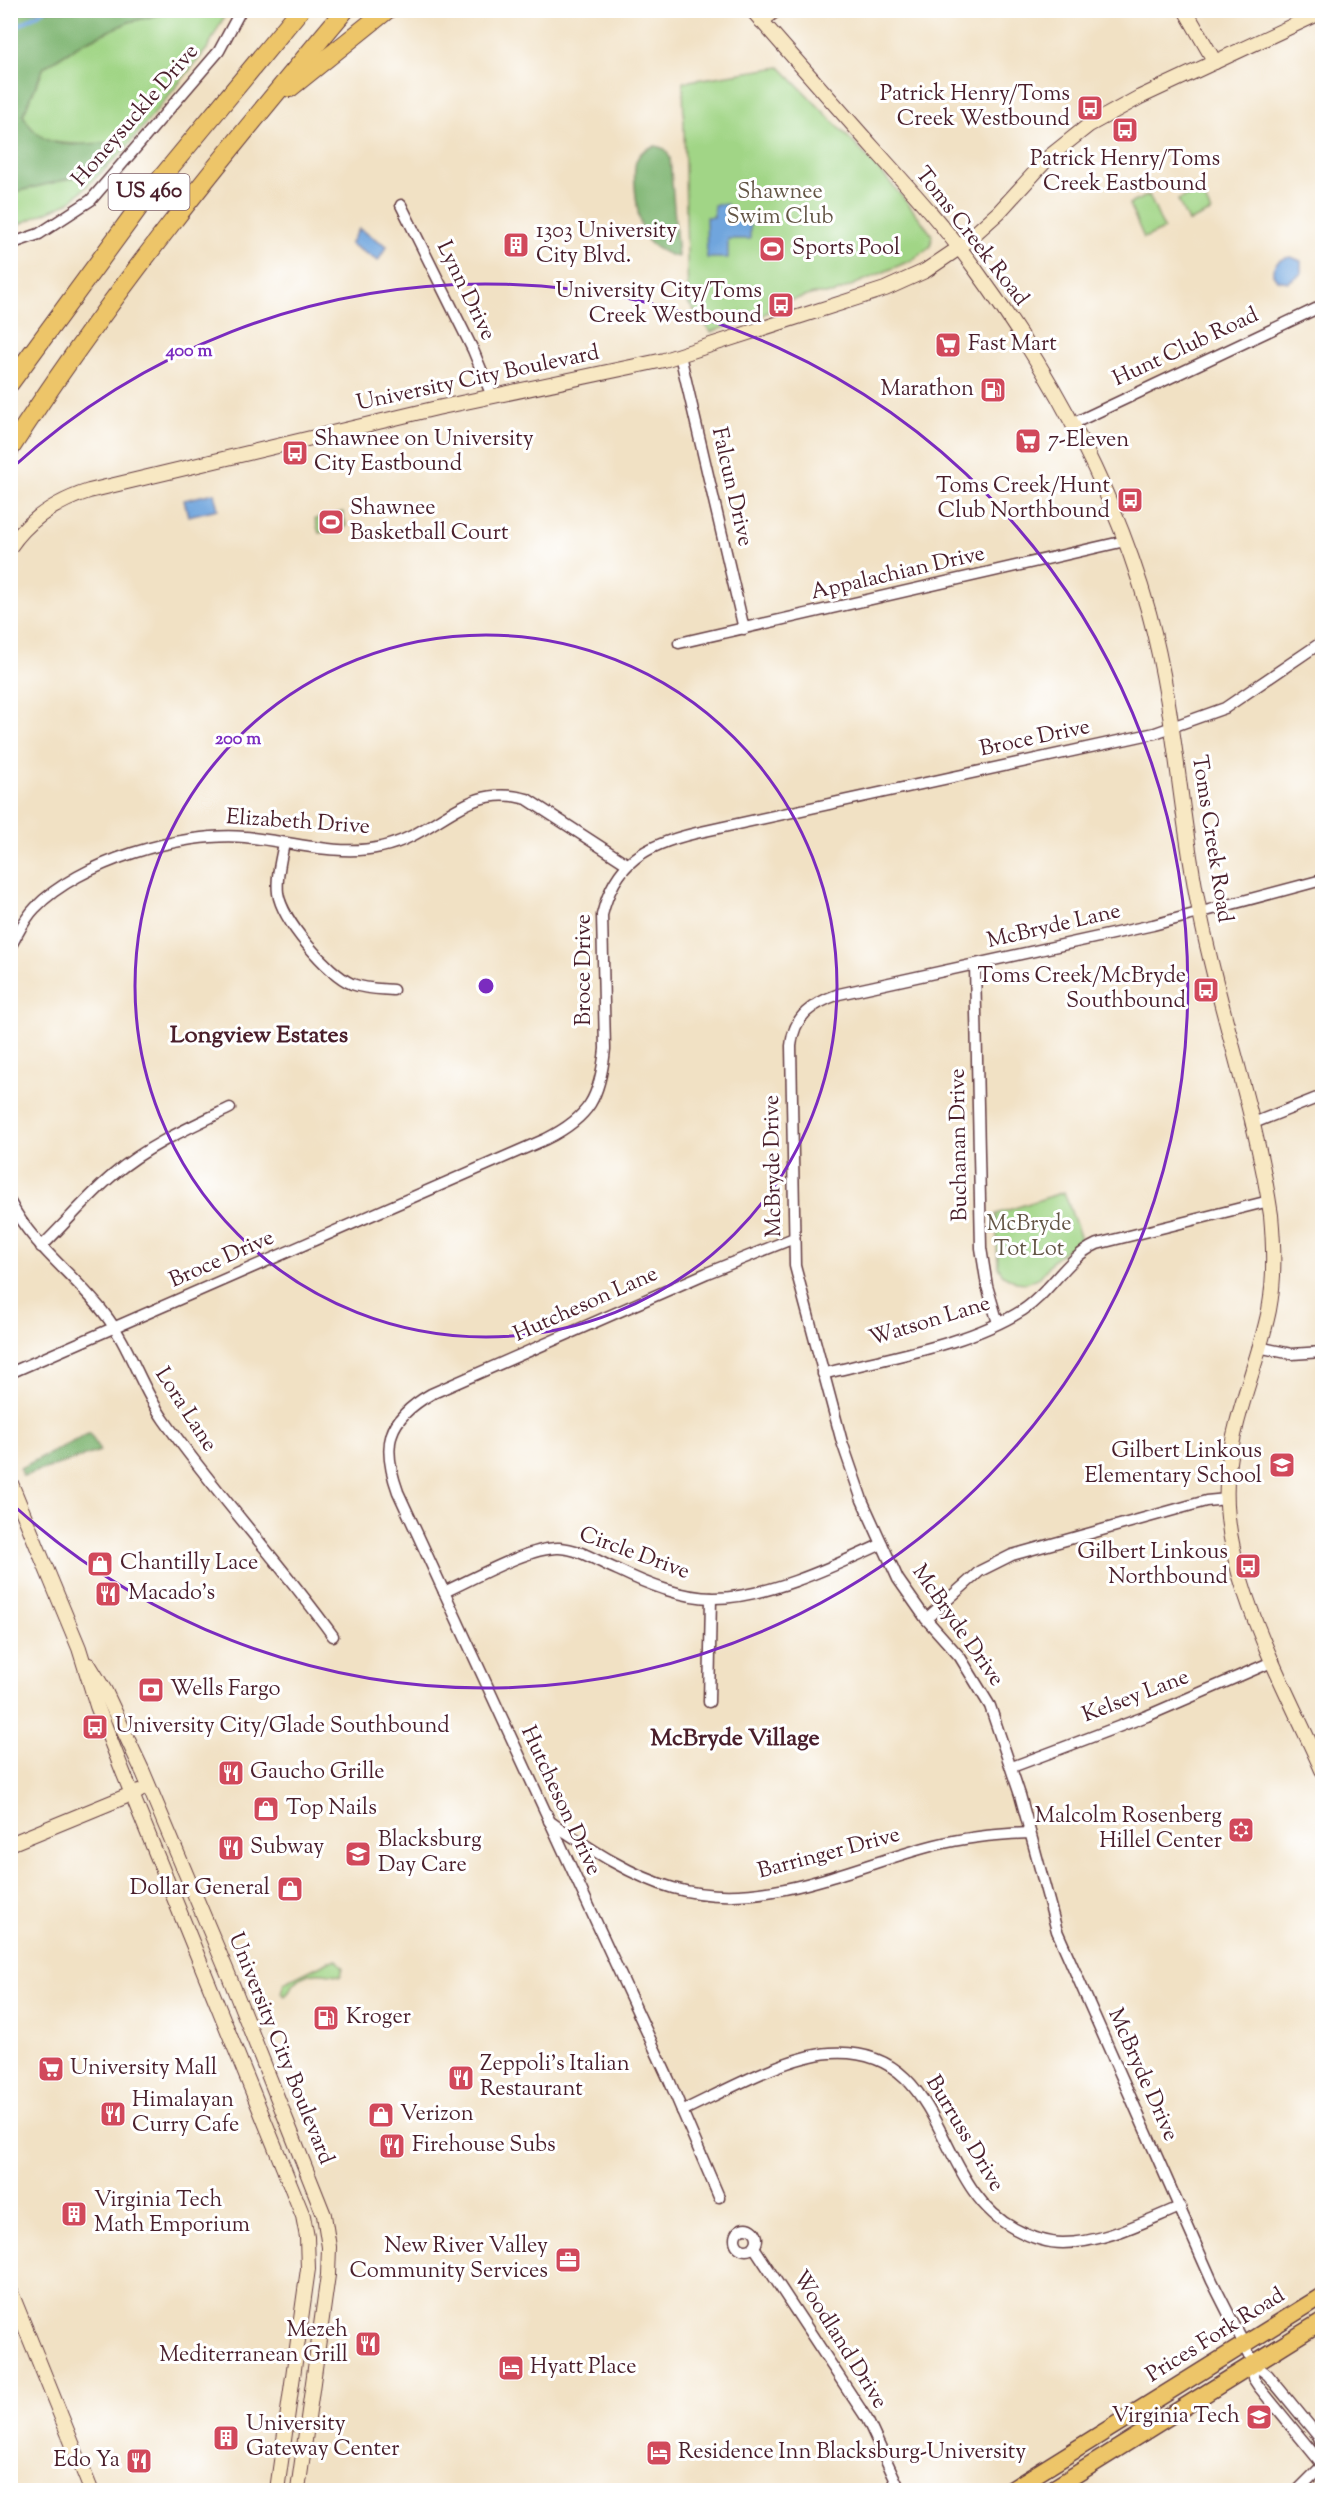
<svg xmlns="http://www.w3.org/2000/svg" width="1333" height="2501" font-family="'Sorts Mill Goudy',serif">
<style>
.green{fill:#a1d586;stroke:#767a58;stroke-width:1.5}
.forest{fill:#80b673;stroke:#656a4f;stroke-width:1.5}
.water{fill:#70a5dd;stroke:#5d6284;stroke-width:1.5}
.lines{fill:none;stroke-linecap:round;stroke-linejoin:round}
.stream{stroke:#70a5dd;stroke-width:4}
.street-casing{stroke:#633c42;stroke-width:13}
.secondary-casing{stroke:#633c42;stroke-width:16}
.primary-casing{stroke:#633c42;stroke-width:19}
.highway-casing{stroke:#633c42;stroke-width:20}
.street{stroke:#fff;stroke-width:10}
.secondary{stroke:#f8e8c3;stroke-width:14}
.primary{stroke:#edc569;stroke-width:16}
.highway{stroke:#edc569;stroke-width:18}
.ring{fill:none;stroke:#7b2cbf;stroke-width:3}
.labels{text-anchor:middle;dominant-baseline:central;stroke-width:6;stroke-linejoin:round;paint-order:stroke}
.shield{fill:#fff;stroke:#80626b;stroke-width:1.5}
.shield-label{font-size:21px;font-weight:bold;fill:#4a1f2b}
.poi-label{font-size:22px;fill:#4a1f2b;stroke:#fff;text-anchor:start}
.street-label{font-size:22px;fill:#4a1f2b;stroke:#fff}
.park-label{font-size:22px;fill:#645646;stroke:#fff}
.neighbourhood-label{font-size:24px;font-weight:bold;fill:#4a1f2b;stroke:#fff}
.centre{fill:#7b2cbf;stroke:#fff;stroke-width:3}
.ring-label{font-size:18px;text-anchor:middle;font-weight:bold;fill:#7b2cbf;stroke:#fff;stroke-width:6;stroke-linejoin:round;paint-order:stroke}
</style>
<rect width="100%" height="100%" fill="#fff"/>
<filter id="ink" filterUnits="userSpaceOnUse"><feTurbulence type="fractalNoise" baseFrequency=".0167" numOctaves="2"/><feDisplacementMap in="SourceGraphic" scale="12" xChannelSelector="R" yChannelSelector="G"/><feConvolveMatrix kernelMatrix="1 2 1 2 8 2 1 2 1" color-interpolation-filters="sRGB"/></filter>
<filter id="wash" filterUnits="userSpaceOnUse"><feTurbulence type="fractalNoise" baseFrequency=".008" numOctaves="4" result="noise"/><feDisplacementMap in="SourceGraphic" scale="24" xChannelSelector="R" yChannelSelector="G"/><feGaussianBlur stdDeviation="1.35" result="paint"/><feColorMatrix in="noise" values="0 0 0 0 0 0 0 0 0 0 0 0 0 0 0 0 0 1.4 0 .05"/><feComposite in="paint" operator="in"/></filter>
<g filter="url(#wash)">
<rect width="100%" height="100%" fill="#f1e1c4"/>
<g class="green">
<path d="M 175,11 L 227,11 L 207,49 L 121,154 L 70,202 L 11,228 L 10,193 L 80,176 L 78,144 C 48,143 38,142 23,115 L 44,67 L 82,43 L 129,22 Z"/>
<path d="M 780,67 C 832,121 888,174 932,235 L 931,246 L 912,260 L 832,294 L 814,294 L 781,303 L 762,316 L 711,332 L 688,303 L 683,82 Z"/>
<path d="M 1201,190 L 1211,212 L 1188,222 L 1178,200 Z"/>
<path d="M 1149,195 L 1164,229 L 1144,238 L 1129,204 Z"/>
<path d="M 343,512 L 346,526 L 319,533 L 315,519 Z"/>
<path d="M 1064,1192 L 1081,1239 L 1055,1258 L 1040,1277 L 1026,1283 L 1016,1282 L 1003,1275 L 998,1267 L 996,1214 Z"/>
<path d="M 337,1960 L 343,1967 L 341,1976 C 326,1973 307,1968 294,1984 C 291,1988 290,1992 285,1996 L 281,1993 L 284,1983 L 329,1961 Z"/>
</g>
<g class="forest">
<path d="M 23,11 L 175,11 L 129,22 L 82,43 L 44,67 L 23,115 C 43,152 69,144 107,143 L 111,154 L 104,166 L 80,176 L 11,193 L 11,19 Z"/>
<path d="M 656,146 L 665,149 L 670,158 L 678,257 C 667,255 652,247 646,238 C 638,228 631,170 637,159 C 641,151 649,147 656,146 Z"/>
<path d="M 90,1433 L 100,1451 L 23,1476 L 20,1468 Z"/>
</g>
<g class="water">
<path d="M 727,204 L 727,217 L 750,217 L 750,239 L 728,239 L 728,258 L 707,258 L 706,217 L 714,217 L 714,205 Z"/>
<path d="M 359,229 L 387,246 L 378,261 L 350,244 Z"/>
<path d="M 1291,257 L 1301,261 L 1301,274 L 1288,282 L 1277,280 L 1273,274 C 1272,263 1281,258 1291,257 Z"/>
<path d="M 214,493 L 218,509 L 188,516 L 184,500 Z"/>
</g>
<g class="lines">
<path class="stream" d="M 10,31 L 45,10"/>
</g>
</g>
<g filter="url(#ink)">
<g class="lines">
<g class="street-casing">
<g id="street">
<path d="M 401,205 L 473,350 L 492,396"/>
<path d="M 10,244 L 39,234 L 91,200 L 219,51 L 241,10"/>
<path d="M 680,355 L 744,629"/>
<path d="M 1072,424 L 1322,306"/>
<path d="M 679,643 L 1125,541"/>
<path d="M 284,843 C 281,859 276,877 278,893 C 282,920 327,973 352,984 C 365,989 379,989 393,990"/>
<path d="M 1322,880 L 1153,925 L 839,994 C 812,1004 794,1015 791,1046 L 795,1266 L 842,1442 L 862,1500 L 898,1579 L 926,1619 L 960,1657 L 990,1706 L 1020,1795 L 1057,1931 L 1212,2281 L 1254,2364 L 1268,2375 L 1318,2436 L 1322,2446"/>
<path d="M 10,947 C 18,934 24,919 35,908 C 79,862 182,831 245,837 C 289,841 338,857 381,847 C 439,835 464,781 527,799 L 627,864"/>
<path d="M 975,965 L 981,1248 L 987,1286 L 998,1323"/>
<path d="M 1251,1124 L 1322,1096"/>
<path d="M 10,1202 C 33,1247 74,1274 104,1313 C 130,1346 140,1386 164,1420 C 217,1495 280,1562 333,1636"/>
<path d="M 41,1247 C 65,1224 87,1197 113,1175 C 147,1146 190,1127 230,1108"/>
<path d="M 1258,1347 L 1292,1354 L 1322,1352"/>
<path d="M 10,1373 L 546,1139 C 590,1117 600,1097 605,1049 L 602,915 C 615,862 645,845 696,833 L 1155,733 L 1225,708 L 1322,642"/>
<path d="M 823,1374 C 887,1357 966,1346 1023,1310 C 1051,1292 1066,1258 1097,1244 L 1269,1201"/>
<path d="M 444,1592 C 473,1579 529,1547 559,1548 C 581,1549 598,1562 618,1570 C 647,1584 681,1598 714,1598 C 767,1598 834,1566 882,1544"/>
<path d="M 926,1619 L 980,1571 L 1012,1555 L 1206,1501 L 1227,1499"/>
<path d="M 709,1702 L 711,1598"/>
<path d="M 1012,1767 L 1147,1716 L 1274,1661"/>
<path d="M 549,1821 C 588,1847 628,1875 673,1888 C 764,1913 849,1867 935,1845 C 966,1837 997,1834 1030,1833"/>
<path d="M 682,2111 C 723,2092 786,2056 830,2053 C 949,2045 931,2185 1015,2229 C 1030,2237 1046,2243 1063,2243 C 1103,2243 1143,2222 1180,2207"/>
<path d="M 719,2197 L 669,2080 L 398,1492 C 381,1445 387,1419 431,1394 L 707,1273 L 794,1238"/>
<circle cx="746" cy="2239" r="11"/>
<path d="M 754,2247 L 867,2419 L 900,2490"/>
<path d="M 1254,2364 L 1253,2378 L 1259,2387 L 1322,2464"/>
<path d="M 1298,2490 L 1322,2466"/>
</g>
</g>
<g class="secondary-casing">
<g id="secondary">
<path d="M 752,10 C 794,58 835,105 877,152 C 910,189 944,226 973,266 C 1049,370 1114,488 1149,613 C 1176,712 1179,813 1200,913 C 1220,1014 1256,1113 1271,1215 C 1274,1248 1275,1278 1269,1310 C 1258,1364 1234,1415 1228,1470 C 1216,1567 1284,1683 1322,1770"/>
<path d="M 1185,10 L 1215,62"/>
<path d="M 761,21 L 776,10"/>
<path d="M 10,547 C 29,519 58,501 89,491 L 437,408 L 664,360 L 885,289 L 925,271 L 959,248 L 999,212 L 1050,156 L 1089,125 L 1140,97 L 1322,12"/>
<path d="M 10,1481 L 79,1648 L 97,1706 L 123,1772 L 303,2216 L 307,2237 L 308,2269 L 277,2490"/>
<path d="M 89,1665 L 105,1691 L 143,1772 L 229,1976 L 324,2215 L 329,2247 L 328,2275 L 298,2490"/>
<path d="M 10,1844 L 139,1791"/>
<path d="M 10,2290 L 91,2490"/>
</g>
</g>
<g class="primary-casing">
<g id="primary">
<path d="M 1011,2490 L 1322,2296"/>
<path d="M 1051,2490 L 1322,2321"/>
</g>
</g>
<g class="highway-casing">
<g id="highway">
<path d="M 290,88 L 387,10"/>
<path d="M 10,383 L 153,188 L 300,10"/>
<path d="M 10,449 C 110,294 226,152 345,10"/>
</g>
</g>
<use href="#street" class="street"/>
<use href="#secondary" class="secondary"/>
<use href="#primary" class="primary"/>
<use href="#highway" class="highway"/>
</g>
</g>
<g class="ring">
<circle cx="486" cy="986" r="351"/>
<path d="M12 468A702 702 0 1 1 12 1504"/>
</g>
<defs>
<g id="bus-square" transform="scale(1.35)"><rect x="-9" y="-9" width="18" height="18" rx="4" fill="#d1495b" stroke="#fff"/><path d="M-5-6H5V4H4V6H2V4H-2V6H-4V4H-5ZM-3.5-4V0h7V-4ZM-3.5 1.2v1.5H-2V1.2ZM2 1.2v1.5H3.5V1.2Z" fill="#fff"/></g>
<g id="building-square" transform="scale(1.35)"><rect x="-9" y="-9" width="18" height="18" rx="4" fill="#d1495b" stroke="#fff"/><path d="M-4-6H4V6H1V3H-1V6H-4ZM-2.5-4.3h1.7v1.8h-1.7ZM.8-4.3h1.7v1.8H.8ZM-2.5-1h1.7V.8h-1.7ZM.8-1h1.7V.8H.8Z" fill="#fff"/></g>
<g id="stadium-square" transform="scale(1.35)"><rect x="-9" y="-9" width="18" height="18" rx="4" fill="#d1495b" stroke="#fff"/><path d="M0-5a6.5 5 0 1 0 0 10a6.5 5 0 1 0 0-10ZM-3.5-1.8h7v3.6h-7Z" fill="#fff"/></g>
<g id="supermarket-square" transform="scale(1.35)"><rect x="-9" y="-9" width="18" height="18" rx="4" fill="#d1495b" stroke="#fff"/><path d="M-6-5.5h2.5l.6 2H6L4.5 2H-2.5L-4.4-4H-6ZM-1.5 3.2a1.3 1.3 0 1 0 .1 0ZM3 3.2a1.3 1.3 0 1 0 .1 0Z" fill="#fff"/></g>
<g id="fuel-square" transform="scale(1.35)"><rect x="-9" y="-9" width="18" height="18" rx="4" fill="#d1495b" stroke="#fff"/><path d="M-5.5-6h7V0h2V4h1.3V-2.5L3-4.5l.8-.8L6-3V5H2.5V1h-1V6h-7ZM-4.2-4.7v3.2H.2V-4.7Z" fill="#fff"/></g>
<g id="school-square" transform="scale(1.35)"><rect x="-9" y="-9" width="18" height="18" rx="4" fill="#d1495b" stroke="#fff"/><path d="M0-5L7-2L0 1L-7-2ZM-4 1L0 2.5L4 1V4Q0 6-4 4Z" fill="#fff"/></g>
<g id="shop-square" transform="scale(1.35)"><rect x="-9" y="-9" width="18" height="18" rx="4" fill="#d1495b" stroke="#fff"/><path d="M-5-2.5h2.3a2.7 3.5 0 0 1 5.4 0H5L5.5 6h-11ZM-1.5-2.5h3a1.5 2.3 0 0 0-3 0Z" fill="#fff"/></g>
<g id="restaurant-square" transform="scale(1.35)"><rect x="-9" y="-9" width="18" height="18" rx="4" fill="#d1495b" stroke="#fff"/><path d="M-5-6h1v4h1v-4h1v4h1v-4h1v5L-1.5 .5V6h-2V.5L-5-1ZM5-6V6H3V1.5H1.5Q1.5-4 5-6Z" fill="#fff"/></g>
<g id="bank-square" transform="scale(1.35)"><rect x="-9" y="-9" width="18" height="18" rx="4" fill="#d1495b" stroke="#fff"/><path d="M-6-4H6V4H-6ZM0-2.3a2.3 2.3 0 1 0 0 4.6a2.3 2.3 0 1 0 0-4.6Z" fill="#fff"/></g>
<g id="synagogue-square" transform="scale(1.35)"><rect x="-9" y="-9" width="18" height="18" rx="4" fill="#d1495b" stroke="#fff"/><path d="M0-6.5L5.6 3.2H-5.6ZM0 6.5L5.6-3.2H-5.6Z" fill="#fff"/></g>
<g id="office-square" transform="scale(1.35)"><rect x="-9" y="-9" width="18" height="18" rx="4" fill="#d1495b" stroke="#fff"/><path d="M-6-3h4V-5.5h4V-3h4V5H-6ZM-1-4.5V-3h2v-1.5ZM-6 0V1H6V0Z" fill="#fff"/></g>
<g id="hotel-square" transform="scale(1.35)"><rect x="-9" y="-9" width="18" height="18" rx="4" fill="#d1495b" stroke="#fff"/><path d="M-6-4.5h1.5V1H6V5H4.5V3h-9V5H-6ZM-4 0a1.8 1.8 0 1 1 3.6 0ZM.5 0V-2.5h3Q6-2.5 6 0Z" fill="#fff"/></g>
<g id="university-square" transform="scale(1.35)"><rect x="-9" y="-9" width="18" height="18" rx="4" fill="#d1495b" stroke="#fff"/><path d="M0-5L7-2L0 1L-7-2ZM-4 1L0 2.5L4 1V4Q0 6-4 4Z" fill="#fff"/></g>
</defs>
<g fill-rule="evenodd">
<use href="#bus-square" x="1090" y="108"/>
<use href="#bus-square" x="1125" y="130"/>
<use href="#building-square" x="516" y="245"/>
<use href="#stadium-square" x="772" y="249"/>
<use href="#bus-square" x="781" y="305"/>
<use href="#supermarket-square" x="948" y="345"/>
<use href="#fuel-square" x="993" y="390"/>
<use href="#supermarket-square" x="1028" y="441"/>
<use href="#bus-square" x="295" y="453"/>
<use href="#bus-square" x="1130" y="500"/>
<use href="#stadium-square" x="331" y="522"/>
<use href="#bus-square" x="1206" y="990"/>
<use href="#school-square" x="1282" y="1465"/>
<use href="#shop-square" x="100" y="1564"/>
<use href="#bus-square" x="1248" y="1566"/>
<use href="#restaurant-square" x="108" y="1594"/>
<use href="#bank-square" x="151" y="1690"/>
<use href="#bus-square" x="95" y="1727"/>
<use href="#restaurant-square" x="231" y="1773"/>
<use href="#shop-square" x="266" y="1809"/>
<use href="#synagogue-square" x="1241" y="1830"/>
<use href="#restaurant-square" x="231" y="1848"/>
<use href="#school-square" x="358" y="1854"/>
<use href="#shop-square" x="290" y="1889"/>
<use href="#fuel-square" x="326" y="2018"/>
<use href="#supermarket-square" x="51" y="2069"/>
<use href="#restaurant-square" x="461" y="2078"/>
<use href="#restaurant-square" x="113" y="2114"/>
<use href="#shop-square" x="381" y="2115"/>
<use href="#restaurant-square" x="392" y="2146"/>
<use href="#building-square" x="74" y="2214"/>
<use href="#office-square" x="568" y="2260"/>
<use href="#restaurant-square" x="368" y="2344"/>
<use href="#hotel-square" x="511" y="2368"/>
<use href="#university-square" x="1259" y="2417"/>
<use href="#building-square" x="226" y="2438"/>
<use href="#hotel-square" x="659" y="2453"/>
<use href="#restaurant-square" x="139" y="2461"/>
</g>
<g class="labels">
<rect class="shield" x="108.5" y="174" width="81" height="36" rx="4.5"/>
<g class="shield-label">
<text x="149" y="192">US 460</text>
</g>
<g class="poi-label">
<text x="1070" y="95" text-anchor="end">Patrick Henry/Toms<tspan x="1070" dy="25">Creek Westbound</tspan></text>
<text x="1125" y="160" text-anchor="middle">Patrick Henry/Toms<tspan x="1125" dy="25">Creek Eastbound</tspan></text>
<text x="536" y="232">1303 University<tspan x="536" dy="25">City Blvd.</tspan></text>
<text x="792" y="249">Sports Pool</text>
<text x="762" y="292" text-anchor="end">University City/Toms<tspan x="762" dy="25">Creek Westbound</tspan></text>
<text x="968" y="345">Fast Mart</text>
<text x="974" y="390" text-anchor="end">Marathon</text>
<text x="314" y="440">Shawnee on University<tspan x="314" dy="25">City Eastbound</tspan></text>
<text x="1048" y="441">7-Eleven</text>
<text x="1110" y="487" text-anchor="end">Toms Creek/Hunt<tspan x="1110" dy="25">Club Northbound</tspan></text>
<text x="350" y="509">Shawnee<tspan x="350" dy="25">Basketball Court</tspan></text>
<text x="1186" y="977" text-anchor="end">Toms Creek/McBryde<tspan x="1186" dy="25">Southbound</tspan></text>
<text x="1262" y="1452" text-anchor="end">Gilbert Linkous<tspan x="1262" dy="25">Elementary School</tspan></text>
<text x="1228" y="1553" text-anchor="end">Gilbert Linkous<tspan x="1228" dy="25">Northbound</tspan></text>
<text x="120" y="1564">Chantilly Lace</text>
<text x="128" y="1594">Macado's</text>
<text x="170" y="1690">Wells Fargo</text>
<text x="115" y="1727">University City/Glade Southbound</text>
<text x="250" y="1773">Gaucho Grille</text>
<text x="286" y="1809">Top Nails</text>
<text x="1222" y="1817" text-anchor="end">Malcolm Rosenberg<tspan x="1222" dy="25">Hillel Center</tspan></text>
<text x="378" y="1841">Blacksburg<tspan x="378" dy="25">Day Care</tspan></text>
<text x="250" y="1848">Subway</text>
<text x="270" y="1889" text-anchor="end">Dollar General</text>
<text x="346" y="2018">Kroger</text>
<text x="480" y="2065">Zeppoli's Italian<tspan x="480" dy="25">Restaurant</tspan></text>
<text x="70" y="2069">University Mall</text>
<text x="132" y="2101">Himalayan<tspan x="132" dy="25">Curry Cafe</tspan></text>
<text x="400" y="2115">Verizon</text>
<text x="412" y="2146">Firehouse Subs</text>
<text x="94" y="2201">Virginia Tech<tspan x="94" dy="25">Math Emporium</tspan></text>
<text x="548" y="2247" text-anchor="end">New River Valley<tspan x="548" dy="25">Community Services</tspan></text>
<text x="348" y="2331" text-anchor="end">Mezeh<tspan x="348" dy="25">Mediterranean Grill</tspan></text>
<text x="530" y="2368">Hyatt Place</text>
<text x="1240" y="2417" text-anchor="end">Virginia Tech</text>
<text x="246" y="2425">University<tspan x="246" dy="25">Gateway Center</tspan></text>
<text x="678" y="2453">Residence Inn Blacksburg-University</text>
<text x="120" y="2461" text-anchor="end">Edo Ya</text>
</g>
<g class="street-label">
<text transform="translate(136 116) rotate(-49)">Honeysuckle Drive</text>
<text transform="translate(971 237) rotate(52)">Toms Creek Road</text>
<text transform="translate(465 291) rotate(64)">Lynn Drive</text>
<text transform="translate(1186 348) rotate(-25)">Hunt Club Road</text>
<text transform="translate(478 379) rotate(-12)">University City Boulevard</text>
<text transform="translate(731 487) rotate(77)">Falcun Drive</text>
<text transform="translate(898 574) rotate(-13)">Appalachian Drive</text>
<text transform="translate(1035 739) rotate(-12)">Broce Drive</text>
<text transform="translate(298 823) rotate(4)">Elizabeth Drive</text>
<text transform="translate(1211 839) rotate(81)">Toms Creek Road</text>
<text transform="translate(1054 927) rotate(-13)">McBryde Lane</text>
<text transform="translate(585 970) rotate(-90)">Broce Drive</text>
<text transform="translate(960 1145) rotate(-91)">Buchanan Drive</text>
<text transform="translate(774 1166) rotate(-91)">McBryde Drive</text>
<text transform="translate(222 1260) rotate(-24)">Broce Drive</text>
<text transform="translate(586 1305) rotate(-24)">Hutcheson Lane</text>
<text transform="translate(930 1322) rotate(-17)">Watson Lane</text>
<text transform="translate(185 1410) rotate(57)">Lora Lane</text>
<text transform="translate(634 1554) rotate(20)">Circle Drive</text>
<text transform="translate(957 1626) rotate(55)">McBryde Drive</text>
<text transform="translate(1136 1697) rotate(-21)">Kelsey Lane</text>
<text transform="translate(560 1801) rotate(65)">Hutcheson Drive</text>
<text transform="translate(829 1854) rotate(-15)">Barringer Drive</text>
<text transform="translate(280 2049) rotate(68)">University City Boulevard</text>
<text transform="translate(1142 2075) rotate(66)">McBryde Drive</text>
<text transform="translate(964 2134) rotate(59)">Burruss Drive</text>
<text transform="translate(1216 2336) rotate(-32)">Prices Fork Road</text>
<text transform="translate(839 2340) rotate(58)">Woodland Drive</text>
</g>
<g class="park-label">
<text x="780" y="193">Shawnee<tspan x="780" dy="25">Swim Club</tspan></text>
<text x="1029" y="1225">McBryde<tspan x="1029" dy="25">Tot Lot</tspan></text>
</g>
<g class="neighbourhood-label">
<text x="259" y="1036">Longview Estates</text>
<text x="735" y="1739">McBryde Village</text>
</g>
</g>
<circle cx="486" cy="986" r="9" class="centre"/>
<g class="ring-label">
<text x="189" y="356">400 m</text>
<text x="238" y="744">200 m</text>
</g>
<rect width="1333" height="2501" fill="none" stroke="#fff" stroke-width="36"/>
</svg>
